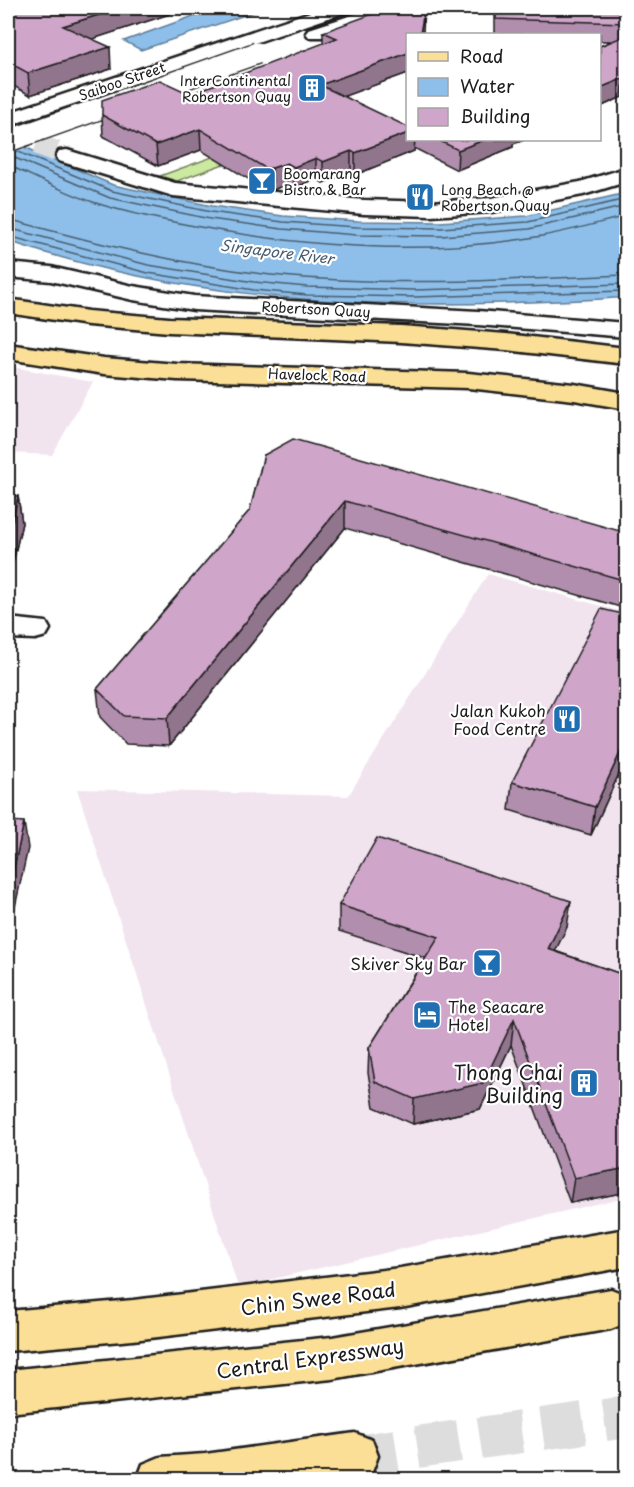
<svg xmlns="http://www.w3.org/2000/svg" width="634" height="1487" font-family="'Playpen Sans',sans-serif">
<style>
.built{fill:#f1e4ef}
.green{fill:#cce9a0;stroke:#74825e;stroke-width:1.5}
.water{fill:#8dbfea;stroke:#607e98;stroke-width:1.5}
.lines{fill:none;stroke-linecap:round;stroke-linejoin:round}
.shore{stroke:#495d6e;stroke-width:1.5}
.street-tunnel{stroke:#ddd;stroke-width:21;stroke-dasharray:21 10;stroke-linecap:butt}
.highway-tunnel{stroke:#ddd;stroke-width:42;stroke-dasharray:42 21;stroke-linecap:butt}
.street-casing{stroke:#1c1c1c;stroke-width:5}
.secondary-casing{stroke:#1c1c1c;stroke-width:5}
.primary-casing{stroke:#1c1c1c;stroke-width:5}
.highway-casing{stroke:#1c1c1c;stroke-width:5}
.street{fill:#fff;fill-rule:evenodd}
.secondary{fill:#fff;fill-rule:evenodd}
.primary{fill:#fbdf96;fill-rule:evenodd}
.highway{fill:#fbdf96;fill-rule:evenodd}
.secondary-bridge-casing{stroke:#1c1c1c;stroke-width:24;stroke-linecap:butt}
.secondary-bridge{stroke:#fff;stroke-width:21}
.wall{fill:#b28eae;stroke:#1c1c1c;stroke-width:1.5}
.shaded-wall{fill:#91748d;stroke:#1c1c1c;stroke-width:1.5}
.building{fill:#cfa5ca;stroke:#1c1c1c;stroke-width:1.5}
.labels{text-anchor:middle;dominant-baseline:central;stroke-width:4.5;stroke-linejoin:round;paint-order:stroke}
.far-poi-label{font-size:14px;fill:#1c1c1c;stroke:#fff;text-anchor:start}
.far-street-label{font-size:14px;fill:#1c1c1c;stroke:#fff}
.far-water-label{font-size:15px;font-style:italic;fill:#495d6e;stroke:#fff}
.poi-label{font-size:16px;fill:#1c1c1c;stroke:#fff;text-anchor:end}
.near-poi-label{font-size:20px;fill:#1c1c1c;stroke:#fff;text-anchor:end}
.near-street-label{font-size:20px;fill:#1c1c1c;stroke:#fff}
</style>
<rect width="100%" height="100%" fill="#fff"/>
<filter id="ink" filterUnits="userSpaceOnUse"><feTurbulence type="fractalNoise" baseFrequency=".0167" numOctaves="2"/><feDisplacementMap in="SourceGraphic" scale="12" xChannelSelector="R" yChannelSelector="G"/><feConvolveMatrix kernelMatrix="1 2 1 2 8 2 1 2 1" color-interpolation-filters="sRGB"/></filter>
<g filter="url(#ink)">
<g class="built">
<path d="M 8,366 L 93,382 L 52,455 L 8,453 Z"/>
<path d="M 488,574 L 626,613 L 626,1197 L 238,1287 L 77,789 L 348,796 Z"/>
</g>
<path class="green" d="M 268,137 L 281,143 L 177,181 L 160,176 Z"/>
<g class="water">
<path d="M 216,8 L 266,8 L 141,50 L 124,41 Z"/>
<path d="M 8,140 L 113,185 L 212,206 L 283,216 L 358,221 L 440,222 L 526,216 L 626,193 L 626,297 C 586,301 545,301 504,303 C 336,308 167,295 8,241 Z"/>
</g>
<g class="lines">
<g class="shore">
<path d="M 16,151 L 112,191 L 211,212 L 283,222 L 357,227 L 441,228 L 528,222 L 626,199"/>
<path d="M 8,155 L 110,198 L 210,219 L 282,229 L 357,235 L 441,236 L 529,229 L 626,206"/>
<path d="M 8,165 C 37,178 65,193 96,203 C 126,213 158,219 189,225 C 303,247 427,256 542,236 C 570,231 598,223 626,216"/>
<path d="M 8,219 C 95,243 181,265 271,275 C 389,287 508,280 626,275"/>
<path d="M 8,228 L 148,265 L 254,282 L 307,287 L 414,290 L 626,284"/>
<path d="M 8,236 L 148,273 L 254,290 L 307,295 L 414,297 L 626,291"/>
</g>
<path class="street-tunnel" d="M 8,132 L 67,156"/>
<path class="highway-tunnel" d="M 355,1456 L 626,1417"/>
<g class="street-casing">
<g id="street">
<path d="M 67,150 L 175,183 L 364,200 L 431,202 L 491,198 L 580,182 L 626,168 L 626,182 L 583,195 L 491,212 L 431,216 L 364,214 L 173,196 L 59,161 L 56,156 L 59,151 Z"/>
<path d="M 8,263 L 51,267 L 133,286 L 194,296 L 478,311 L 626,323 L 626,337 L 478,325 L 194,310 L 133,300 L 51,281 L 8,277 Z"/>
<path d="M 8,618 L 46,622 L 50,629 L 46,636 L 35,639 L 8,638 Z"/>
</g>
</g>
<g class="secondary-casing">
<g id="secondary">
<path d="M 322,8 L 348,8 L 346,12 L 8,126 L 8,113 Z"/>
<path d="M 374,8 L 400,8 L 398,12 L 323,37 L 309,37 L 306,33 L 309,29 Z"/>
</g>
</g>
<g class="primary-casing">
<g id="primary">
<path d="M 8,299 L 88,311 L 169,318 L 401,326 L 506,334 L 626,348 L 626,364 L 506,350 L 401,342 L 169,332 L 88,325 L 8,313 Z"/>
<path d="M 8,344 L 104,358 L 177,364 L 468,373 L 574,384 L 626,393 L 626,409 L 574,400 L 468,388 L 177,380 L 104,374 L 8,359 Z"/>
<path d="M 626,1229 L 626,1267 L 400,1308 L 133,1340 L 8,1351 L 8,1311 L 133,1300 L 400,1268 Z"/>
</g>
</g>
<g class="highway-casing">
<g id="highway">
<path d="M 611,1289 L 626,1295 L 626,1323 L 611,1329 L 332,1379 L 8,1413 L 8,1370 L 332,1337 Z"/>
<path d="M 355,1433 L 372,1440 L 378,1456 L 372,1472 L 355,1479 L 137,1480 L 143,1464 L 160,1457 L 205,1454 Z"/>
</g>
</g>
<use href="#street" class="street"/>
<use href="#secondary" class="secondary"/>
<use href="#primary" class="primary"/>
<use href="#highway" class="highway"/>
<g class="secondary-bridge-casing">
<path id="secondary-bridge" d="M 8,141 L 257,53"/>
</g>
<use href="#secondary-bridge" class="secondary-bridge"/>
</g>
<g class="wall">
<path d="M 8,8 L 188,8 L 92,39 L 111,69 L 30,95 L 8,83 Z"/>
<path d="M 495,8 L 627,8 L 627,97 L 622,97 L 600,107 L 600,46 L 611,41 L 600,41 L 600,34 L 495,34 Z"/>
<path d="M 423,30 L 408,34 L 408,73 L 344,96 L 408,140 L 524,140 L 513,144 L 513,147 L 457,170 L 414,148 L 414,151 L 355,175 L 351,172 L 323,183 L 316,179 L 294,188 L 287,184 L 273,190 L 265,189 L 201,150 L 158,166 L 103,136 L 102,115 L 190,94 L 323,44 L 323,32 Z"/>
<path d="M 264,455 L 627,533 L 627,609 L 345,528 L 169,746 L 126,744 L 100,717 L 97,689 L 250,510 Z"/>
<path d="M 8,496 L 18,496 L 22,523 L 13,562 L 8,562 Z"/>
<path d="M 627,615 L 627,756 L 591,835 L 509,810 L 512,782 Z"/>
<path d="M 339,905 L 567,927 L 555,951 L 627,976 L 627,1192 L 570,1203 L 511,1045 L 480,1109 L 413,1124 L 374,1107 L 368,1073 L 369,1048 L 425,958 L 339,931 Z"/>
</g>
<g class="shaded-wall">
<path d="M 121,8 L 188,8 L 65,48 L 63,26 Z"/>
<path d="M 424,11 L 423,34 L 420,34 Z"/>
<path d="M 110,47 L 111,69 L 30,95 L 28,73 Z"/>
<path d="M 408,53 L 408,73 L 320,105 L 320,85 Z"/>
<path d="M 624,78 L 622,97 L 600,107 L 600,88 Z"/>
<path d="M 200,129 L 201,150 L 158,166 L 156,145 Z"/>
<path d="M 408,133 L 408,140 L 415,140 L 414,151 L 355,175 L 355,153 Z"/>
<path d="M 484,140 L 524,140 L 513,144 L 513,147 L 457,170 L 458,150 Z"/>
<path d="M 351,151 L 351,172 L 323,183 L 323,162 Z"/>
<path d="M 316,158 L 316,179 L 294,188 L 294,167 Z"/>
<path d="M 287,163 L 287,184 L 273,190 L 272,168 Z"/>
<path d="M 18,496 L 22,523 L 13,562 L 9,535 Z"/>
<path d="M 345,501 L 345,528 L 169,746 L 167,718 Z"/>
<path d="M 627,738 L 627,756 L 591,835 L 595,807 Z"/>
<path d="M 24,822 L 28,848 L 8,939 L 8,894 Z"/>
<path d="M 571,901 L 567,927 L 544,974 L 548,949 Z"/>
<path d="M 514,1019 L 511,1045 L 480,1109 L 413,1124 L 414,1099 Z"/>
<path d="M 627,1168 L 627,1192 L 570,1203 L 574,1178 Z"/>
</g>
<g class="building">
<path d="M 8,8 L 121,8 L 63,26 L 110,47 L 28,73 L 8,62 Z"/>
<path d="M 389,8 L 416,8 L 424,11 L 420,34 L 408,34 L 408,53 L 320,85 L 408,127 L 408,133 L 355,153 L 351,151 L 323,162 L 316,158 L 294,167 L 287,163 L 272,168 L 265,168 L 200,129 L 156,145 L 102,115 L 102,100 L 160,80 L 190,94 L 337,38 L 323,32 Z"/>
<path d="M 496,8 L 627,8 L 627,23 L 496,19 Z"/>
<path d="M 627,35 L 627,77 L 600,88 L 600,46 Z"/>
<path d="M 438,140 L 484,140 L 458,150 Z"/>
<path d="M 293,439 L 627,533 L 627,581 L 345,501 L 167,718 L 124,716 L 97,689 L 250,510 L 264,455 Z"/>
<path d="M 8,496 L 18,496 L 9,535 L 8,535 Z"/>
<path d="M 601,609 L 627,615 L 627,738 L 595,807 L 512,782 Z"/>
<path d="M 8,821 L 24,822 L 8,894 Z"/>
<path d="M 377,838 L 571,901 L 548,949 L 627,976 L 627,1168 L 574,1178 L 514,1019 L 483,1083 L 414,1099 L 375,1082 L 369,1048 L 439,937 L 339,905 Z"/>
</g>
</g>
<defs>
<g id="building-square" transform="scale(1.5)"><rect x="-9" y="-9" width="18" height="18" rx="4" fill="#1f6fb2" stroke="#fff"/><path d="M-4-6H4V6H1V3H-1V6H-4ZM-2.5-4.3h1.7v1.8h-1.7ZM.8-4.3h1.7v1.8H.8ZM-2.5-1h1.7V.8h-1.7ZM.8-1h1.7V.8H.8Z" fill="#fff"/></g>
<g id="bar-square" transform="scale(1.5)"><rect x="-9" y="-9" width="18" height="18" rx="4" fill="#1f6fb2" stroke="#fff"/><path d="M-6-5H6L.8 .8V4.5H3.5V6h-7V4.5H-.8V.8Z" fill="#fff"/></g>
<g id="restaurant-square" transform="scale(1.5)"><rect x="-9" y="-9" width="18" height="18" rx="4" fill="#1f6fb2" stroke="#fff"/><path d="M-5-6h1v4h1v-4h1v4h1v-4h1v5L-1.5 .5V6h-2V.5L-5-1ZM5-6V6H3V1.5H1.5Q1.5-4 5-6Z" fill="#fff"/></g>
<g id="hotel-square" transform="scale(1.5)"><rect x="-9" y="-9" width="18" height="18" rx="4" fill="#1f6fb2" stroke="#fff"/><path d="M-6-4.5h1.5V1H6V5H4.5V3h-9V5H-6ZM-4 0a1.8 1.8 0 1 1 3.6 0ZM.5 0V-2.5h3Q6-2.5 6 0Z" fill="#fff"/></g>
</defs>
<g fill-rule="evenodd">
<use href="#building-square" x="312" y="88"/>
<use href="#bar-square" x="262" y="181"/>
<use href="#restaurant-square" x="420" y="197"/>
<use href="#restaurant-square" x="567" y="719"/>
<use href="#bar-square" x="487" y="963"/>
<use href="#hotel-square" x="427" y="1015"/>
<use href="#building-square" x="584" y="1083"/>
</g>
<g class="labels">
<g class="far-poi-label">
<text x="291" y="80" text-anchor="end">InterContinental<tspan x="291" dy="16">Robertson Quay</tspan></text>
<text x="283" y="173">Boomarang<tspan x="283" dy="16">Bistro &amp; Bar</tspan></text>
<text x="441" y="189">Long Beach @<tspan x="441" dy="16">Robertson Quay</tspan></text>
</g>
<g class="far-street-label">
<text transform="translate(122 81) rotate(-19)">Saiboo Street</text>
<text transform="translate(316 309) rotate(3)">Robertson Quay</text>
<text transform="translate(317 375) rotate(2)">Havelock Road</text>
</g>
<g class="far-water-label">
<text transform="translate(277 251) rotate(7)">Singapore River</text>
</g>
<g class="poi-label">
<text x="546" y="710">Jalan Kukoh<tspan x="546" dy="18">Food Centre</tspan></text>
<text x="466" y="963">Skiver Sky Bar</text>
<text x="448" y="1006" text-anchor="start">The Seacare<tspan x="448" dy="18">Hotel</tspan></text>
</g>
<g class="near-poi-label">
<text x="563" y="1072">Thong Chai<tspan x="563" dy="23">Building</tspan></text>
</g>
<g class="near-street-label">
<text transform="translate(318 1298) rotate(-7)">Chin Swee Road</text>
<text transform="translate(310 1358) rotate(-8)">Central Expressway</text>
</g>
</g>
<rect width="634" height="1487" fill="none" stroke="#fff" stroke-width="30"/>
<rect x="15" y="15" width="604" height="1457" fill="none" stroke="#1c1c1c" stroke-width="2" filter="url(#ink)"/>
<rect x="406" y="33" width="195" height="108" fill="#ffffff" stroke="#a4a4a4" stroke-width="1.5"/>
<rect x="418" y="52" width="30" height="9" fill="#fbdf96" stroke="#a4a4a4" stroke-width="1.5"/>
<text x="460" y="63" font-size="18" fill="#1c1c1c">Road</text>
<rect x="418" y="78" width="30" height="18" fill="#8dbfea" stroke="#a4a4a4" stroke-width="1.5"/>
<text x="460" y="93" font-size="18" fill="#1c1c1c">Water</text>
<rect x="418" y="108" width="30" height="18" fill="#cfa5ca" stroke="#a4a4a4" stroke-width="1.5"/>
<text x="460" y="123" font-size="18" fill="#1c1c1c">Building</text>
</svg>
